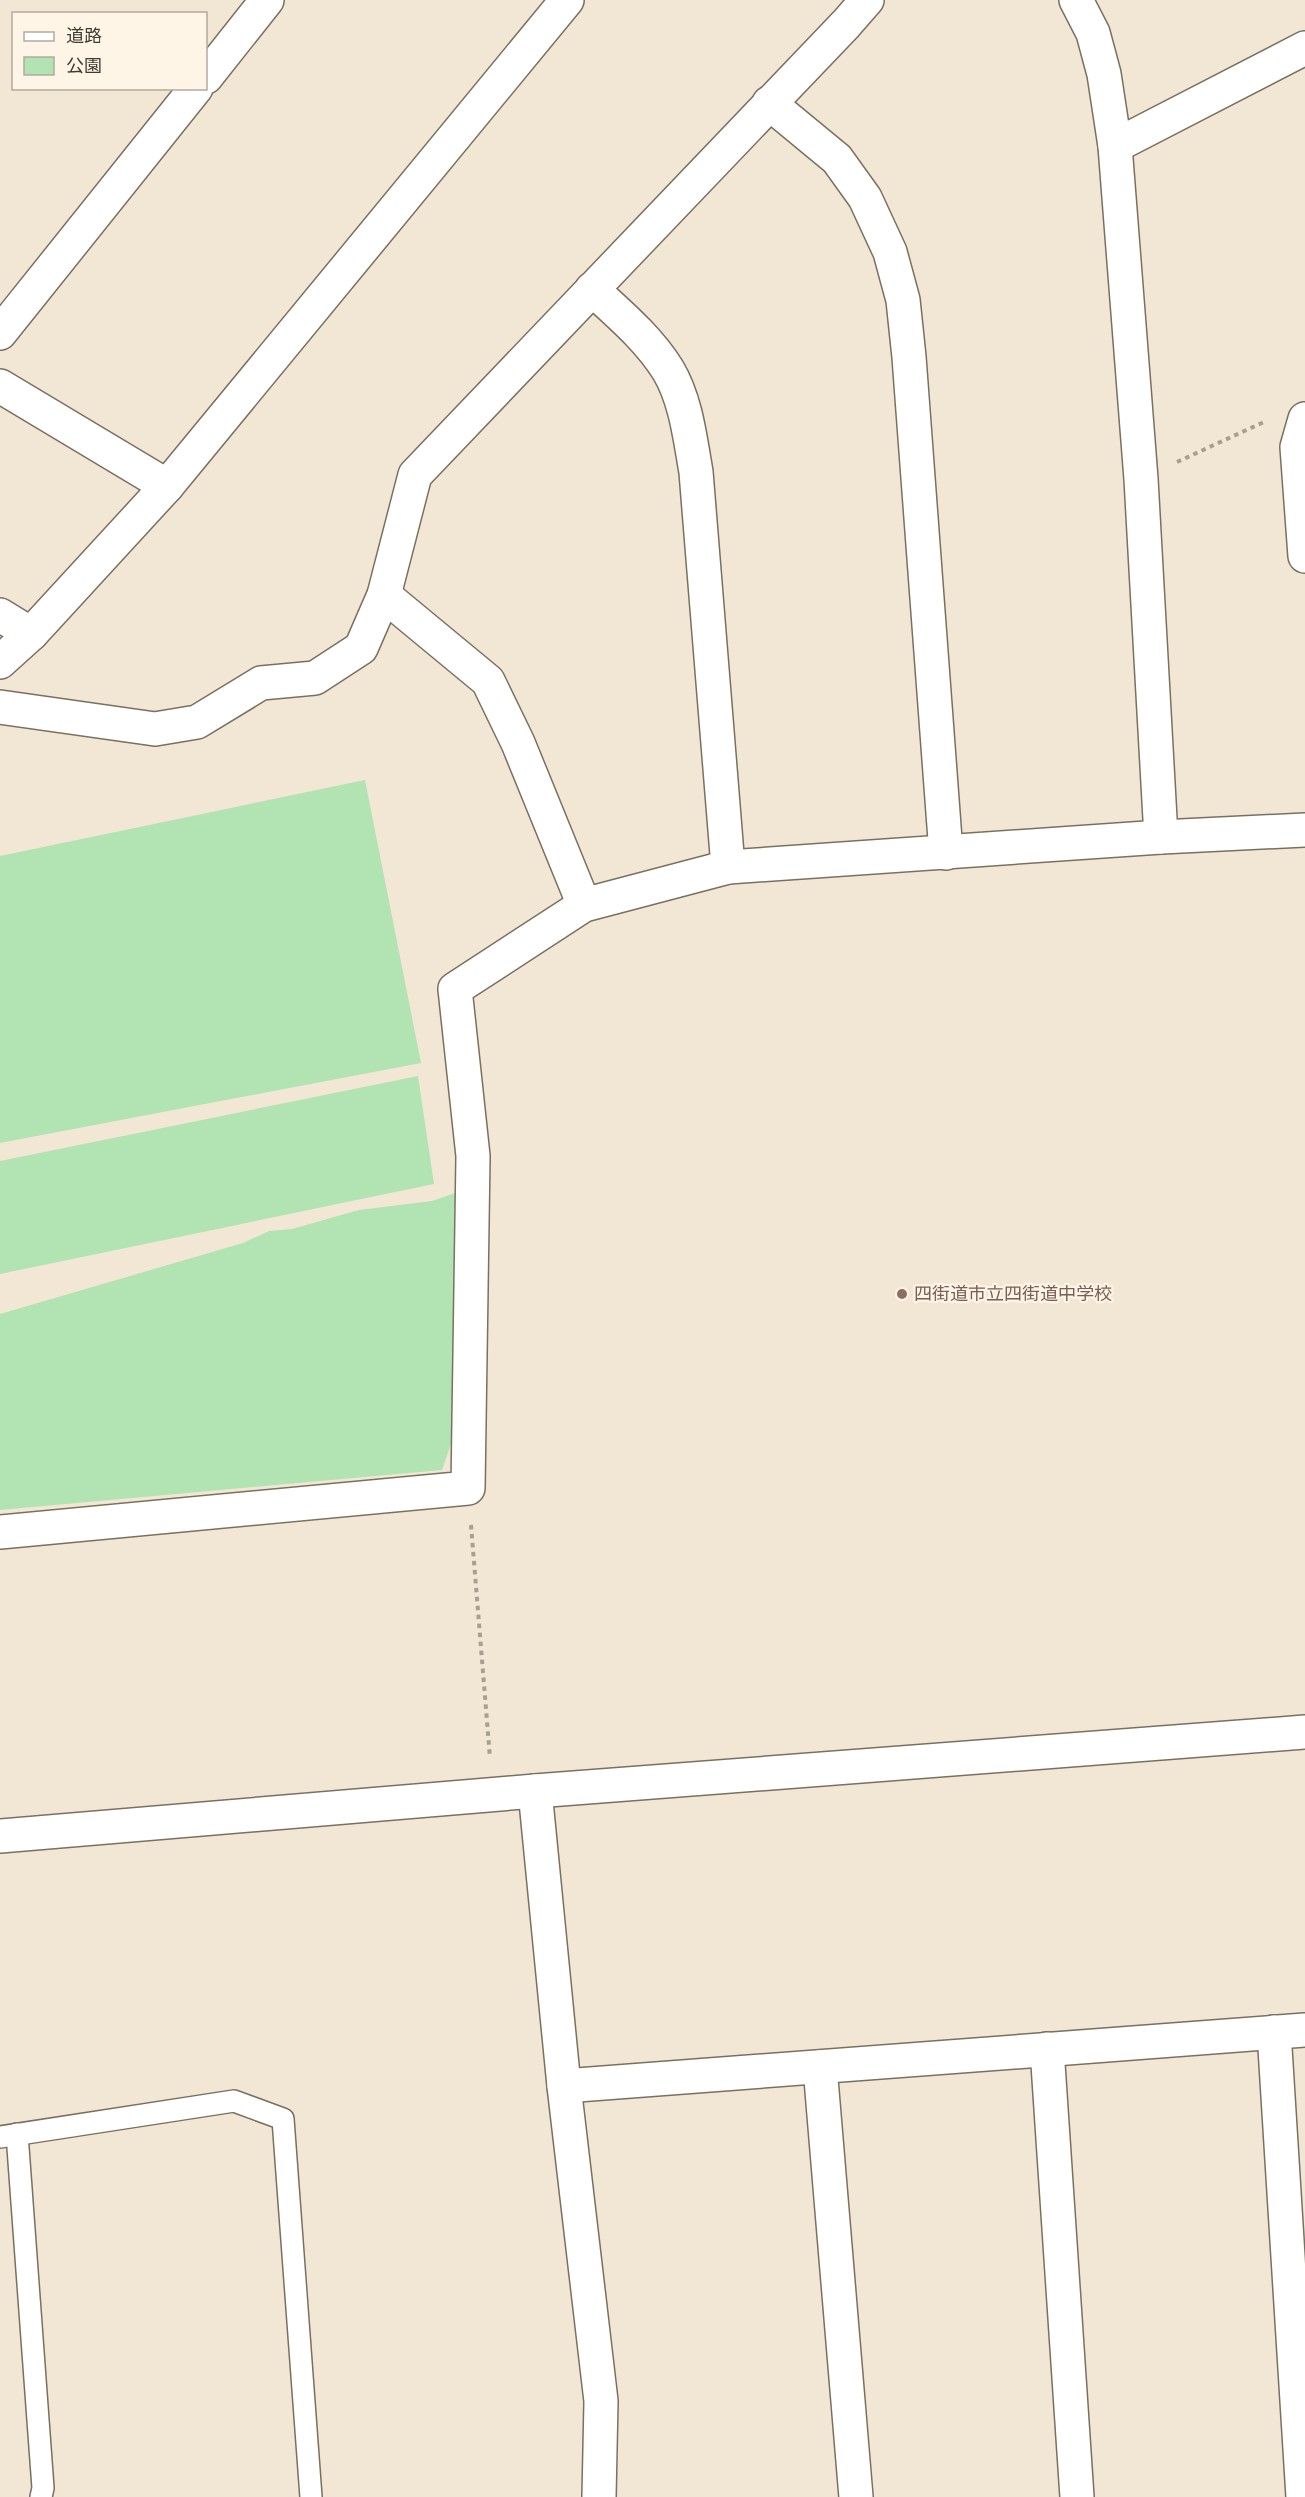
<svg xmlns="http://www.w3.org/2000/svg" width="1305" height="2497" font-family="'Fira Sans','Noto Sans JP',sans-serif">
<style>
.green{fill:#b1e4b2}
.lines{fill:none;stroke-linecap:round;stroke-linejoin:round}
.lane-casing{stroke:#7a7060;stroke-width:24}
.street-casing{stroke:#7a7060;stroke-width:36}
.secondary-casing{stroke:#7a7060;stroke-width:36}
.path{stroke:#a79f90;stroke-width:4;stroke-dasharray:4.5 4.5;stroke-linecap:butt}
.lane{stroke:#fff;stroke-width:21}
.street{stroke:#fff;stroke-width:33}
.secondary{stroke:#fff;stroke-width:33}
.education-dot{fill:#8d6e63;stroke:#fef5e6;stroke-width:2}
.labels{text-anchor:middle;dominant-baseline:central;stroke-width:4.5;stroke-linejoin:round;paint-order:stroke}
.education-label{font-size:18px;fill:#785e54;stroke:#fef5e6;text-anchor:start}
</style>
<rect width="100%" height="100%" fill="#f2e7d4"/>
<g class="green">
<path d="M 365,780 L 421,1063 L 0,1143 L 0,856 Z"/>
<path d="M 418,1076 L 434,1184 L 0,1274 L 0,1161 Z"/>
<path d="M 455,1193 L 452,1441 L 442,1470 L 0,1510 L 0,1314 L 243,1243 L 269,1231 L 292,1229 L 359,1210 L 432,1201 Z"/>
</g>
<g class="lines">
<g class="lane-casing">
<g id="lane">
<path d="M 17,2134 L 43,2488 L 41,2497"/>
<path d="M 0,2137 L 234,2101 L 283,2119 L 311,2497"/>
</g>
</g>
<g class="street-casing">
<g id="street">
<path d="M 1076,0 L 1093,33 L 1104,74 L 1115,146 L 1141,479 L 1161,837"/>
<path d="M 206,77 L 267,0"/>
<path d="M 769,103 L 837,159 L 865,198 L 890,252 L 903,300 L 909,357 L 946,853"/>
<path d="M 1115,146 L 1305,48"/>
<path d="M 592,289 C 619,314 648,338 668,370 C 686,400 690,438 696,472 L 728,867"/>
<path d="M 0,333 L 196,88"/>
<path d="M 0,386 L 167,486"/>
<path d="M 1305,419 L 1297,447 L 1305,556"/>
<path d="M 384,595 L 488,681 L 518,743 L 584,905"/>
<path d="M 0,615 L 31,634"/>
<path d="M 0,707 L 155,729 L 197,722 L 261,683 L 315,678 L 361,648 L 384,595 L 415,475 L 846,24 L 867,0"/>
<path d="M 0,1532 L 468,1488 L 473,1156 L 455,989 L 584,905 L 728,867 L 1161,837 L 1305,830"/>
<path d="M 1274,2032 L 1303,2497"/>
<path d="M 1047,2049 L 1077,2497"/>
<path d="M 820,2067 L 856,2497"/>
<path d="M 564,2086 L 1305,2030"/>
</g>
</g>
<g class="secondary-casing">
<g id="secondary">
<path d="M 0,662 L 31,634 L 167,486 L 567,0"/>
<path d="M 535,1791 L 564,2086 L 601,2401 L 599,2497"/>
<path d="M 0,1836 L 535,1791 L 1305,1732"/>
</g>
</g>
<g class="path">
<path d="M 1177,462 L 1266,421"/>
<path d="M 471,1525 L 490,1758"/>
</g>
<use href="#lane" class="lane"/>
<use href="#street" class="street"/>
<use href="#secondary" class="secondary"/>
</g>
<circle class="education-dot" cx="902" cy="1294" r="6"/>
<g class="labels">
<g class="education-label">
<text x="914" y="1294">四街道市立四街道中学校</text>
</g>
</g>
<rect x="12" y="12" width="195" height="78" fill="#fef5e6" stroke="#b2ab9e" stroke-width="1.5"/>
<rect x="24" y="32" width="30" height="9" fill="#ffffff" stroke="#b2ab9e" stroke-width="1.5"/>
<text x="66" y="42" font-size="18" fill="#3f3b33">道路</text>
<rect x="24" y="57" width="30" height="18" fill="#b1e4b2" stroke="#b2ab9e" stroke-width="1.5"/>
<text x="66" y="72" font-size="18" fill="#3f3b33">公園</text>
</svg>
